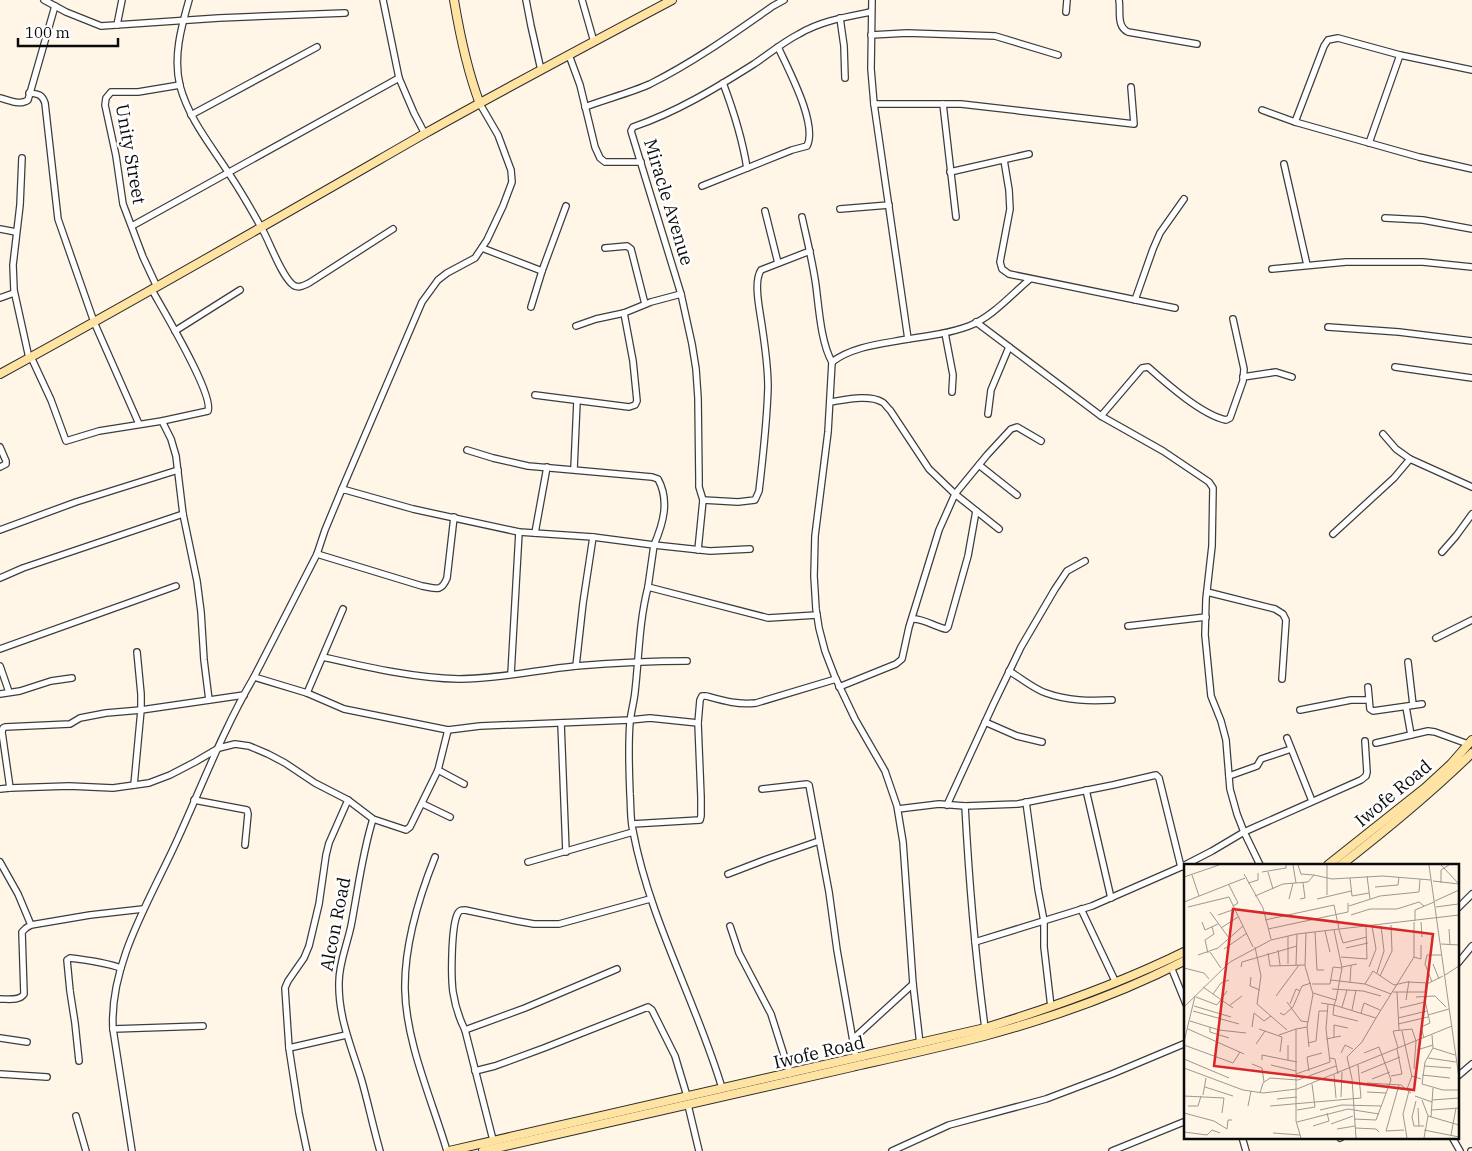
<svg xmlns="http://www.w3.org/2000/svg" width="1472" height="1151" font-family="'IBM Plex Serif',serif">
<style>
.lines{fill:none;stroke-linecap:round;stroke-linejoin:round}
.street-casing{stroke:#3d3d3d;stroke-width:8}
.secondary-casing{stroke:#2c2c2c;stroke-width:10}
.street{stroke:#fff;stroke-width:5.5}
.secondary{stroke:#ffe3a3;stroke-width:8}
.labels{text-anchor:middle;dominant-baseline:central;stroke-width:5;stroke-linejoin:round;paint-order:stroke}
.street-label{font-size:18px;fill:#0a0a0a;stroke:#fff}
.inset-road{fill:none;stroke:#9d988f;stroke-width:1}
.view{fill:#d62828;fill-opacity:0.15;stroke:#d62828;stroke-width:2.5}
.inset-edge{fill:none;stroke:#0a0a0a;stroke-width:2.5}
</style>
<rect width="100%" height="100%" fill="#fff6e8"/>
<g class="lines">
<g class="street-casing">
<g id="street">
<path d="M 44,0 L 66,12 L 101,26 L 219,18 L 345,13"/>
<path d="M 189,0 C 181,28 173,57 180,86 C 189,119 210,144 228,172 C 240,190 251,209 261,227 C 270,242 280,273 292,284 C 297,289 303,286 309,283 L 393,229"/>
<path d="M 383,0 L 399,78 L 414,113 L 425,134"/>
<path d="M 526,0 L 531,26 L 541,70"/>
<path d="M 582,0 L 594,42"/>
<path d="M 872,0 L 871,69 L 874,104 L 908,339 C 882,344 853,346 832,362 L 828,432 L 815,536 L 814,576 L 816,609 L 819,628 L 825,651 L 835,677 L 855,719 L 885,771 L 897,806 L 903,842 L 913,984 L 920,1044"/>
<path d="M 1119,0 C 1121,11 1116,26 1128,32 L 1197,44"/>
<path d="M 1066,12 L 1067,0"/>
<path d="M 840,18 L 844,46 L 845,78"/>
<path d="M 117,25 L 122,0"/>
<path d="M 871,35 L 907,33 L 995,36 L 1058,55"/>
<path d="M 569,55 L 580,85 L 595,147 L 600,158 L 605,162 L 641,162"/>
<path d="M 723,83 C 734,112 742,137 747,168"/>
<path d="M 29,93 C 38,94 42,94 45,103 L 58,219 L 94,322 L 139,424"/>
<path d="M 0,98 C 9,100 20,106 28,100 L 55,6"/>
<path d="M 874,104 L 961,104 L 1134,124 L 1131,87"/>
<path d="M 943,104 L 956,217"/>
<path d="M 585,107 C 606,99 630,93 650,84 C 694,62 733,34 773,6 L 784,0"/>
<path d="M 1262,110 L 1295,122 L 1419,157 L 1472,169"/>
<path d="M 191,115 L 317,47"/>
<path d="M 1295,122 L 1324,46 L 1328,40 L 1338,38 L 1400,55 L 1472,70"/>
<path d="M 1369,143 L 1400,55"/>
<path d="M 22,158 L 20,205 L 13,265 L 14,290 L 29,358"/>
<path d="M 1004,160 L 1009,190 L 1010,209 L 1000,262 L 1002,269 L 1009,274 L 1175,308"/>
<path d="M 1284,164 L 1307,265"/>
<path d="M 950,172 L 1029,154"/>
<path d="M 702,186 L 792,150 L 807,146 C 818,124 788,69 778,47"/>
<path d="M 840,209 L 889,205"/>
<path d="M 765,211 L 778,263"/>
<path d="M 802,217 C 807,240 813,263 816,286 C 819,309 821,343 832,362"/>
<path d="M 1385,218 L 1423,220 L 1472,229"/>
<path d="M 132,226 L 399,78"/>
<path d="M 0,229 L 16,232"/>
<path d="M 482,248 L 542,271 L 566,206"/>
<path d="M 605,248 L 627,246 L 631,249 L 645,304"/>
<path d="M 1272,269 L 1346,262 L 1423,262 L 1472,267"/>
<path d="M 157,287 L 143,257 L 123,204 L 116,156 L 105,105 L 106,98 L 111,92 L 138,92 L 180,85"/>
<path d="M 0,298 L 14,293"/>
<path d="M 1135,300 L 1153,249 L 1160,233 L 1184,199"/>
<path d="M 531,307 L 542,271"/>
<path d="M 976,322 L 1101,416 L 1163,451 L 1209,482 L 1213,488 L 1212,546 L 1206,599 L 1205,635 L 1211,696 L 1221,721 L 1226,740 L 1230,789 L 1237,814 L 1244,832 L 1260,865"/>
<path d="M 576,326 L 596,319 L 624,313 L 651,302 L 681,294"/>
<path d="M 1328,327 L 1399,332 L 1472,341"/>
<path d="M 175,331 L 240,290"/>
<path d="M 945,333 L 953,375 L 952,392"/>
<path d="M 908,339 C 929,336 950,333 969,326 C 992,317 1011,295 1030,279"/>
<path d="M 31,357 L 51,400 L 66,441 L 99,431 L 162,421 L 208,411 C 214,394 163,310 152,290"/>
<path d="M 1395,367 L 1472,378"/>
<path d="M 1243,377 L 1276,372 L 1292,377"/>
<path d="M 535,395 L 629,407 L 635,405 L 637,401 L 633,361 L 624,313"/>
<path d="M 830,402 C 844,400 869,394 882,402 C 885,403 887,408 890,410 L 929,469 L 955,494 L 999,529"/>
<path d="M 988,414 L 991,390 L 1009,347"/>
<path d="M 1101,416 L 1142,368 L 1148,367 C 1167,384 1202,415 1226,420 L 1230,418 L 1243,381 L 1244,369 L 1233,319"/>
<path d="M 162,421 L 171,439 L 176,456 L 183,514 L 197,581 L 201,612 L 204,660 L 209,700"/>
<path d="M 1383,434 L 1396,449 L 1410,459 L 1472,487"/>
<path d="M 0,447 L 6,461 L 6,464 L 0,467"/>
<path d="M 467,450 L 493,458 L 528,466 L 652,477 L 658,479 C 670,501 663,524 654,545 L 710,551 L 750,549"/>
<path d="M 979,465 L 1017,495"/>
<path d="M 574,469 L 577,401"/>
<path d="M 342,489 L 422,302 L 438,280 L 447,273 L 475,258 L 487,240 L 503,206 L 512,182 L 511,170 L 498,135 L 480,104"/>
<path d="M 703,500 L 738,502 L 755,500 L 759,491 C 763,457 767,422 768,387 C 768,367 765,346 762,326 C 760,311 753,282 761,270 L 810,251"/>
<path d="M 0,530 L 76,502 L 178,470"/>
<path d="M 535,533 L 547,467"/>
<path d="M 1333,534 L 1394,478 L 1410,459"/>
<path d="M 698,550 L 703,500 L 699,487 L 699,479 L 698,398 L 696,369 L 692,344 L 681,294 L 631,131 L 633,127 C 677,112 716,88 754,64 C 769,54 783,42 799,34 C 821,21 846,17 871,12"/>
<path d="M 1442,552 L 1456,536 L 1472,514"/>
<path d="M 317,554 L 422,586 C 435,588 441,593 447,578 L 454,517"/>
<path d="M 0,578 L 23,568 L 183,514"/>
<path d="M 648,587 C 639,622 639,657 635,692 C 634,702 631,712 630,722 C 628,746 629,770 630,794 C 631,806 630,819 633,831 C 650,921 696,1001 722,1088"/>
<path d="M 1207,592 L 1275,609 L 1283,614 L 1286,620 L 1282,679"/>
<path d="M 912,619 C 923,618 935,627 946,629 L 948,627 L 968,556 L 976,511"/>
<path d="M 1128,626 L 1206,617"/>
<path d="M 1436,638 L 1472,620"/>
<path d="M 0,649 L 176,586"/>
<path d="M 323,657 C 367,667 413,678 459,679 C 498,679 537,670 576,666 C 613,663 650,661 687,661"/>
<path d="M 1408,662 L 1413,705"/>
<path d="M 0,666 L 9,692"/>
<path d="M 576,666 L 583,603 L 593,537"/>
<path d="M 1009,671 C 1021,678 1034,689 1046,693 C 1068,701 1090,701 1112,700"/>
<path d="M 511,674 L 519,532"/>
<path d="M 254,677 L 307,693 L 344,709 L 448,730 L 480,726 L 630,720 L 650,718 L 698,723"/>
<path d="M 839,687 L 896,664 L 902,659 L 909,627 L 939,530 L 955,494 L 987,455 L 1011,429 L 1017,427 L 1041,441"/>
<path d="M 1368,687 L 1370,709 L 1373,711 L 1422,704"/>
<path d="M 307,693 L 343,609"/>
<path d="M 0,694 L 20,691 L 51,681 L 72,678"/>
<path d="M 1406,707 L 1411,735"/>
<path d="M 1300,710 L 1351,700 L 1369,700"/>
<path d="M 985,722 L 1017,736 L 1042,742"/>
<path d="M 561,723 L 566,852"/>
<path d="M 1287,738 L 1312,801"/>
<path d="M 1376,743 L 1428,731 L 1435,732 L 1468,744"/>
<path d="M 438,770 L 464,784"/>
<path d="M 1229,776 L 1257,766 L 1261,759 L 1291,749"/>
<path d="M 134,785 L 141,710 L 141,694 L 137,652"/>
<path d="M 10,788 L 2,732 L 3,728 L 5,727 L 70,724 L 80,718 L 106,713 L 141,710 L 244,695"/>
<path d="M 0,789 L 10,788 L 69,786 L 113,788 L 149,783 L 170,775 L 195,762 L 219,748 L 235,744 L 249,746 L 268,754 L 285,763 L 315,783 L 348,800 L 373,819 L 406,830 L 410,827 L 438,770 L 448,730"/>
<path d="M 762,789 L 807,784 L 809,785 L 829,892 L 837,950 L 856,1058"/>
<path d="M 1086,790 L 1111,898"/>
<path d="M 194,800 L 247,810 L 248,814 L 245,845"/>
<path d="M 1026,802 L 1038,889 L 1044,921 L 1044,947 L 1051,1007"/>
<path d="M 423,804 L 450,817"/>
<path d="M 947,805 L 993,705 L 1021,647 L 1055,589 L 1067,571 L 1085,561"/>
<path d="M 965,806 C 969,881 975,954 985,1028"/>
<path d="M 898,809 L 939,804 L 965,806 L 1018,804 L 1113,785 L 1156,775 L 1159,778 L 1181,867"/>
<path d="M 373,819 C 362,854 358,890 351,926 C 347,945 339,963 339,982 C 338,1016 351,1046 361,1078 C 368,1102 373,1127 380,1151"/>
<path d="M 632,824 L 700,820 L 701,816 L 701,797 L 698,723 L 700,700 L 702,696 L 706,696 C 724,701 737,705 756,703 L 836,679"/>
<path d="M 435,857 C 419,897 404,946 405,990 C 406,1043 432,1100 447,1151"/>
<path d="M 0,862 L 18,894 L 31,925"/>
<path d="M 528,862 L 633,832"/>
<path d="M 728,874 L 767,859 L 819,841"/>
<path d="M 1458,908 L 1472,894"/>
<path d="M 1081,909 L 1116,983"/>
<path d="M 730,926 L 739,953 L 771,1014 L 790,1074"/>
<path d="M 975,942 L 1092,906 L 1181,867 L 1212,851 L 1244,832 L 1361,780 L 1366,776 L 1367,772 L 1365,741"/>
<path d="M 1458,963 L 1472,946"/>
<path d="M 1171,967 L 1186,1004"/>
<path d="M 0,999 C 8,999 20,1001 24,994 L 22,932 L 26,928 L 31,925 L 90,915 L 143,909"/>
<path d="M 113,1029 L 203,1026"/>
<path d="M 465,1030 L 525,1008 L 617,969"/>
<path d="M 0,1038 L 27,1042"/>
<path d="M 853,1039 L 913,984"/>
<path d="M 289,1048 L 346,1035"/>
<path d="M 79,1061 L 75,1023 L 70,991 L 67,960 L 70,958 C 87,960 104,962 121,968"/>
<path d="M 475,1071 L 495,1066 L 544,1048 L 648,1007 L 652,1010 L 675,1056 L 687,1096"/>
<path d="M 0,1074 L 47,1077"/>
<path d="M 1458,1076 L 1472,1064"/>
<path d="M 688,1105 L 699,1151"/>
<path d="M 76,1116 L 86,1151"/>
<path d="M 1242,1137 L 1246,1151"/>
<path d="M 1452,1137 L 1460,1151"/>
<path d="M 1340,1138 L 1342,1137"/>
<path d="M 493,1140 L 465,1030 C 459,1018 455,1005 453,992 C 451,977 451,925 458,913 C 460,910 461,910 465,910 L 517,921 L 534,924 L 559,924 L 650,899"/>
<path d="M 132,1151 L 113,1029 C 109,962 153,895 179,836 C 203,783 224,728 254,677 L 317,554 L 325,530 L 342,489 L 413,509 L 519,532 L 593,537 L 654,545 L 648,587 L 768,618 L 817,615"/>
<path d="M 307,1151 L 299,1113 L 289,1048 L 285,988 L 288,981 L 304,958 L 309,946 L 319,904 L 326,855 L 329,843 L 348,800"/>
<path d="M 892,1151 L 949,1125 L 1046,1099 L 1112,1074 L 1186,1043"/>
<path d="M 1112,1151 L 1186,1121"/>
<path d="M 1471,1151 L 1472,1151"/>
</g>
</g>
<g class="secondary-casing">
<g id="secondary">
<path d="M 454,0 C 460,36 467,70 480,104"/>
<path d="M 0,374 C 143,296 283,215 424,134 C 506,88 589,44 672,0"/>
<path d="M 1328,865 L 1425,788 L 1451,764 L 1472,740"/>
<path d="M 1341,865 C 1386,830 1431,793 1472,753"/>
<path d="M 449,1151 L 985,1028 C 1054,1007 1121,983 1186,951"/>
<path d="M 483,1151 C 606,1123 729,1096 852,1067 C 896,1057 941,1047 984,1036 C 1051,1018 1124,992 1186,960"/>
</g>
</g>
<use href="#street" class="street"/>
<use href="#secondary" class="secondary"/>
</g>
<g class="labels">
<g class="street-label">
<text transform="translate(131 154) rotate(80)">Unity Street</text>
<text transform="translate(669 202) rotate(73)">Miracle Avenue</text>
<text transform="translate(1393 793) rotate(-40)">Iwofe Road</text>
<text transform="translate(335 924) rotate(-79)">Alcon Road</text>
<text transform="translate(819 1052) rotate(-13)">Iwofe Road</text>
</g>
</g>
<g transform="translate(1184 864)">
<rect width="275" height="275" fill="#fff6e8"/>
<path class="inset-road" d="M 109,1 L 112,19M 114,1 L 117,10 L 130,11M 245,1 L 275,214M 257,1 L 275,20M 78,8 L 102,4 L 102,1M 84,8 L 89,25M 60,10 L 79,44 L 87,75M 8,11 L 15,32M 183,12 L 186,35M 0,13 L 35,1M 166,14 L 168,32 L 185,29M 249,17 L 275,20M 64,19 L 74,16 L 74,9M 257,19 L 257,6 L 265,1M 45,21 L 54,39 L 49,42M 191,23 L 214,21 L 215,13M 143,31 L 143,1M 71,32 L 99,20 L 124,18 L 130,11 L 148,15 L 199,12 L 247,16M 105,35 L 109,19M 116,35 L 121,34 L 119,19M 133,35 L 167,27M 251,37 L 275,26M 0,38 L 61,14M 165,42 L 196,32 L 235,28 L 236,15M 4,43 L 45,33 L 69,83M 252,43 L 274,40M 26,48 L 45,74M 34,51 L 51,45M 167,51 L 186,45 L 213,45 L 235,38 L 240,42M 81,56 L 150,41 L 155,65M 231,57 L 231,46 L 250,38M 18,58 L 21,66 L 34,60M 237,58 L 238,73M 37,64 L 54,53M 84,65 L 164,48 L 164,39M 265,65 L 266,81M 150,66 L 158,104 L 152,136M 155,66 L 159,79 L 183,73M 141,67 L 146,88M 131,68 L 133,106 L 140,106M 257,80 L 275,81M 71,83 L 77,112 L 73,140 L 103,166M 162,84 L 184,79M 40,85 L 63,69M 94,86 L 96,101M 26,88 L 37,104M 24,89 L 21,76 L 30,70 L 28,63M 84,89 L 86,102 L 121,101M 14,91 L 34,84 L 59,62M 157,93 L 183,95 L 182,63M 230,93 L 237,95 L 237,81M 104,100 L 104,72M 249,100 L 255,115M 112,101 L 113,70M 57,103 L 58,98 L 113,82M 158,103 L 173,100M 185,103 L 192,85 L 188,62M 0,104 L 20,109 L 25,115M 193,109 L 200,87 L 197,62M 261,111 L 275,102M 196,112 L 208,87 L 207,61M 67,113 L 66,122 L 76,126M 147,116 L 181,120 L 207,130M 248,118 L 241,100 L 243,91 L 257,91M 166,119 L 167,101M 128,120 L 146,120 L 149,103 L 158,104M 181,120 L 189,107 L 210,121 L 223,118 L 245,119 L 259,112M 19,123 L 49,144M 148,125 L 179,127 L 197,132M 209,128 L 241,128 L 242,119M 213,128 L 215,166M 129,129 L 152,136 L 150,141 L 192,154 L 230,93 L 230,58M 29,130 L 37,119 L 45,116M 92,132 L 115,101M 12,133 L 33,141 L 43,127M 232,133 L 251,132 L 262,143M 222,136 L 225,117M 103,138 L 117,157 L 124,158M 137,139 L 150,141 L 149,151 L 174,157M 106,140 L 112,125 L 116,127M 46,141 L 58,132M 10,142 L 47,153M 0,143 L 46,98 L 87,76 L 113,70 L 275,51M 158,143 L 163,126M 216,144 L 241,138M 168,146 L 172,126M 9,147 L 55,160M 96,149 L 100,151 L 109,143 L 118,122 L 127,119M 177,149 L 180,139 L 196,146M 244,151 L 265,145M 214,154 L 243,147M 6,157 L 35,166 L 62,169M 214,160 L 244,153M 26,163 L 26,168 L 45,174M 68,163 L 70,149 L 80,157 L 87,152M 123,163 L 125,183M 4,165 L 60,190M 75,165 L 98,173 L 96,188M 218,167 L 228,213M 95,171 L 112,165M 248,171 L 249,184 L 241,198 L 238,220 L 259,226 L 275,226M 150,173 L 150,161 L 164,164M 240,174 L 237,163 L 246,159 L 240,132M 142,175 L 157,172M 0,178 L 11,132M 124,179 L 132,177 L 135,147 L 143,147M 72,180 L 81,167M 0,181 L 49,199 L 56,188M 214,184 L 209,167 L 228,165 L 232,177M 249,184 L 271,191M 233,186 L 249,181M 157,189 L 161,181 L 169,185M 146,194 L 151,195 L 154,210M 244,194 L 272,198M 0,195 L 45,214M 78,196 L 78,191 L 113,198M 104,197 L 104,181M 68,200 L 78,204 L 80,218M 87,201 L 112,207M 240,202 L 267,204M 0,204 L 59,226 L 79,229 L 113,225 L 268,162M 230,205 L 232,177M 125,207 L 123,193 L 138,189M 177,209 L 216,193M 112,210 L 146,198 L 142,165 L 144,140M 150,211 L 152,234M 238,211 L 266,214M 207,212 L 218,210 L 213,185M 188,215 L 206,208M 183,219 L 217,221 L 227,229M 215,221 L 202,267 L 220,266M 21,223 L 49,232M 223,225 L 228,212 L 237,215M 183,228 L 202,229M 76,229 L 79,219 L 86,214 L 114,216 L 152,202M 19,231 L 22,214M 0,232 L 40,234 L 38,249M 231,232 L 248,238M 157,233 L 158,208M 93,235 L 113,233M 238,236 L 244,252 L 275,261M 248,236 L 275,234M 232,237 L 228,253 L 230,262 L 240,262M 4,242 L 14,242 L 17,232M 64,242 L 67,227M 86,242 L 177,234 L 174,201M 234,244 L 235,262M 113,246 L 131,243 L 128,220M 136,246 L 158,241 L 197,242M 248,246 L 275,244M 0,249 L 30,257 L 43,265 L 44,256 L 48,256M 247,253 L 249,224M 170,255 L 192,256 L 207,216 L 195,183 L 180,189M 113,258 L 164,245 L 195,250M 147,260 L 169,252M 129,262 L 145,257 L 143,249M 171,264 L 192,265 L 195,268M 153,265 L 171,262M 240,266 L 275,273M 0,268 L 23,271 L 28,266 L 36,269M 89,269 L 116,271M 267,271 L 272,244M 117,274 L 112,257 L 112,165 L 123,163 L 129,130 L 121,102 L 122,69M 172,274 L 168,215 L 163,193 L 178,178 L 192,154M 223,274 L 219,250 L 225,227M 240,274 L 244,252"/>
<path class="view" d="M 49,45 L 249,70 L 230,226 L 30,202 Z"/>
<rect width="275" height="275" class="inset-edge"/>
</g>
<path d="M18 38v8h100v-8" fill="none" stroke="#0a0a0a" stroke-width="2.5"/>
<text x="25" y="38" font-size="15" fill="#0a0a0a" stroke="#ffffff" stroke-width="4" paint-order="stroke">100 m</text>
</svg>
